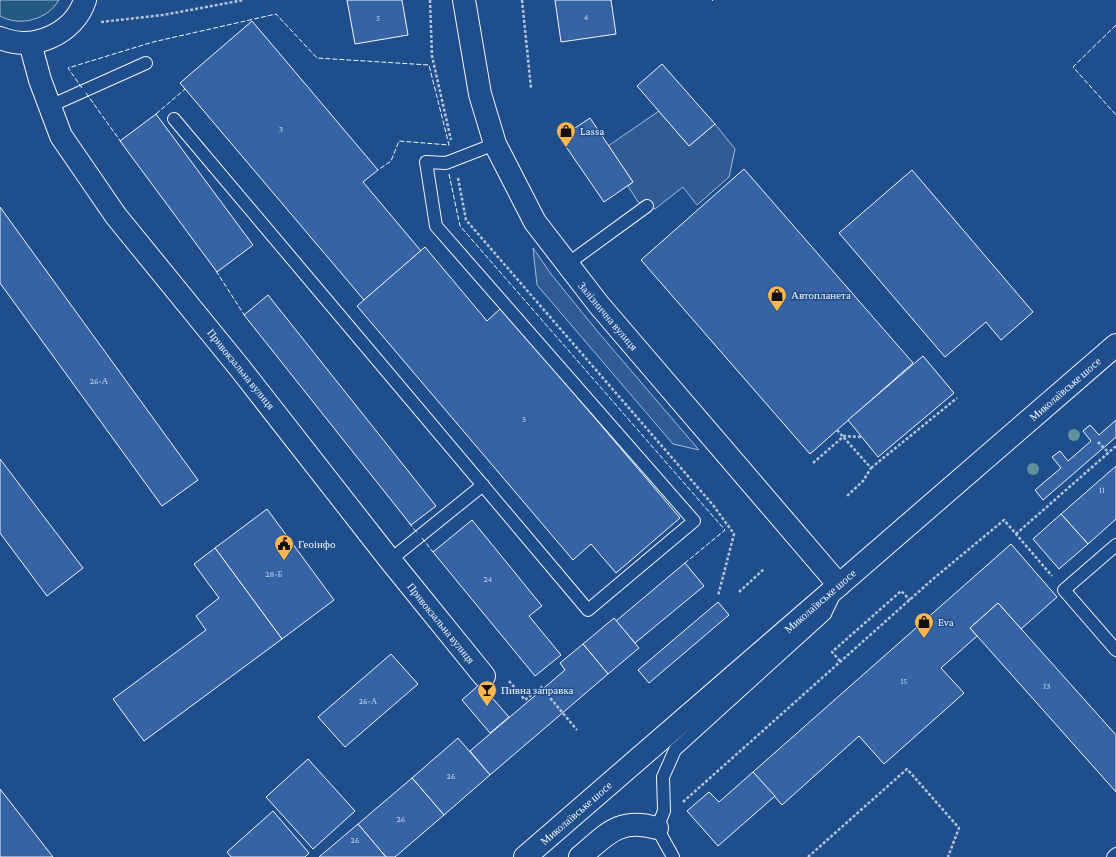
<svg xmlns="http://www.w3.org/2000/svg" width="1116" height="857" font-family="'Crimson Pro',serif">
<style>
.green{fill:#245a82;stroke:#a8bbd7}
.parking{fill:#305b95;stroke:#a8bbd7}
.building{fill:#3563a3;stroke:#f2f6ff}
.lines{fill:none;stroke-linecap:round;stroke-linejoin:round}
.lane-casing{stroke:#f2f6ff;stroke-width:14}
.street-casing{stroke:#f2f6ff;stroke-width:24}
.secondary-casing{stroke:#f2f6ff;stroke-width:24}
.primary-casing{stroke:#f2f6ff;stroke-width:24}
.path{stroke:#b3c4dc;stroke-width:2.5;stroke-dasharray:3 2;stroke-linecap:butt}
.lane{stroke:#1f4e8c;stroke-width:12}
.street{stroke:#1f4e8c;stroke-width:22}
.secondary{stroke:#1f4e8c;stroke-width:22}
.primary{stroke:#1f4e8c;stroke-width:22}
.fence{stroke:#f2f6ff;stroke-width:1;stroke-dasharray:5 2;stroke-linecap:butt}
.tree{fill:#61919a}
.labels{text-anchor:middle;dominant-baseline:central;stroke-width:3;stroke-linejoin:round;paint-order:stroke}
.number-label{font-size:9px;fill:#c3d1e8}
.poi-label{font-size:11px;fill:#f2f6ff;stroke:#1f4e8c;text-anchor:start}
.street-label{font-size:11px;fill:#f2f6ff;stroke:#1f4e8c}
</style>
<rect width="100%" height="100%" fill="#1f4e8c"/>
<path class="green" d="M 0,0 L 59,0 C 47,20 20,27 0,16 Z"/>
<g class="parking">
<path d="M 659,111 L 689,146 L 715,124 L 735,149 L 729,177 L 697,205 L 683,187 L 655,209 L 638,202 L 628,186 L 633,182 L 608,146 Z"/>
<path d="M 533,248 L 551,274 L 598,332 L 699,450 L 673,444 L 537,285 Z"/>
</g>
<g class="building">
<path d="M 347,0 L 402,0 L 408,35 L 355,44 Z"/>
<path d="M 555,0 L 611,0 L 616,34 L 561,42 Z"/>
<path d="M 252,21 L 378,170 L 363,182 L 421,251 L 364,300 L 180,83 Z"/>
<path d="M 662,64 L 715,124 L 689,146 L 637,86 Z"/>
<path d="M 156,114 L 253,245 L 217,272 L 120,141 Z"/>
<path d="M 590,118 L 633,182 L 604,202 L 560,138 Z"/>
<path d="M 744,169 L 913,363 L 810,454 L 641,260 Z"/>
<path d="M 912,170 L 1033,312 L 1001,340 L 986,322 L 945,357 L 839,233 Z"/>
<path d="M 0,207 L 198,480 L 162,506 L 0,283 Z"/>
<path d="M 425,247 L 487,321 L 501,308 L 680,518 L 616,573 L 591,544 L 573,560 L 357,306 Z"/>
<path d="M 268,295 L 436,506 L 411,525 L 244,315 Z"/>
<path d="M 923,356 L 954,393 L 878,457 L 848,420 Z"/>
<path d="M 1116,420 L 1116,437 L 1043,500 L 1035,490 L 1061,468 L 1052,457 L 1060,451 L 1068,461 L 1091,441 L 1083,431 L 1090,425 L 1099,435 Z"/>
<path d="M 0,459 L 83,568 L 47,596 L 0,533 Z"/>
<path d="M 1116,466 L 1116,519 L 1088,544 L 1061,514 Z"/>
<path d="M 267,509 L 334,600 L 282,639 L 215,548 Z"/>
<path d="M 1061,514 L 1088,544 L 1059,569 L 1033,539 Z"/>
<path d="M 472,520 L 542,606 L 529,616 L 561,655 L 535,676 L 433,552 Z"/>
<path d="M 1011,544 L 1057,597 L 1021,629 L 998,603 L 970,628 L 977,636 L 941,668 L 964,693 L 884,764 L 859,736 L 782,805 L 753,772 Z"/>
<path d="M 215,548 L 282,639 L 144,741 L 113,699 L 206,630 L 196,616 L 219,598 L 194,564 Z"/>
<path d="M 685,563 L 704,586 L 635,643 L 616,621 Z"/>
<path d="M 718,602 L 729,615 L 649,683 L 638,670 Z"/>
<path d="M 998,603 L 1116,735 L 1116,792 L 970,628 Z"/>
<path d="M 614,618 L 639,648 L 608,674 L 583,644 Z"/>
<path d="M 583,644 L 608,674 L 490,775 L 470,751 L 565,670 L 560,663 Z"/>
<path d="M 391,654 L 418,684 L 345,747 L 318,717 Z"/>
<path d="M 480,684 L 509,717 L 490,733 L 462,700 Z"/>
<path d="M 458,738 L 490,775 L 444,815 L 412,778 Z"/>
<path d="M 308,759 L 355,811 L 313,849 L 266,797 Z"/>
<path d="M 753,772 L 775,796 L 718,846 L 687,811 L 709,792 L 719,802 Z"/>
<path d="M 412,778 L 444,815 L 395,857 L 386,857 L 358,824 Z"/>
<path d="M 0,789 L 53,857 L 0,857 Z"/>
<path d="M 273,811 L 309,853 L 305,857 L 231,857 L 227,852 Z"/>
<path d="M 358,824 L 386,857 L 319,857 Z"/>
</g>
<g class="lines">
<g class="lane-casing">
<g id="lane">
<path d="M 50,106 L 146,63"/>
<path d="M 174,119 L 588,610 L 694,521 L 436,226 L 426,162 L 446,163 L 495,144"/>
<path d="M 566,265 L 647,206"/>
<path d="M 1116,545 L 1064,590 L 1116,650"/>
<path d="M 390,560 L 483,485"/>
<path d="M 673,857 L 657,828 L 664,811 L 663,777 L 675,750 L 825,614 L 834,595"/>
<path d="M 1113,857 L 1116,854"/>
</g>
</g>
<g class="street-casing">
<g id="street">
<path d="M 0,38 C 33,52 74,34 85,0"/>
<path d="M 30,43 L 40,80 L 61,136 L 116,216 L 239,367 L 390,560 L 484,676"/>
<path d="M 580,857 C 607,834 620,817 657,828"/>
</g>
</g>
<g class="secondary-casing">
<path id="secondary" d="M 464,0 L 480,94 L 495,144 L 535,222 L 599,305 L 839,585"/>
</g>
<g class="primary-casing">
<path id="primary" d="M 525,857 L 1116,345"/>
</g>
<g class="path">
<path d="M 430,0 L 432,56 L 451,140"/>
<path d="M 522,0 L 531,88"/>
<path d="M 101,22 L 163,15 L 244,0"/>
<path d="M 458,178 L 466,220 L 713,505 L 734,534 L 718,596"/>
<path d="M 837,430 L 871,468 L 863,481 L 846,497"/>
<path d="M 1098,442 L 1109,453"/>
<path d="M 813,463 L 844,436 L 861,437"/>
<path d="M 871,468 L 957,398"/>
<path d="M 1016,534 L 1116,446"/>
<path d="M 739,592 L 764,569"/>
<path d="M 840,661 L 832,652 L 901,591 L 910,600"/>
<path d="M 509,681 L 525,700 L 541,687 L 577,730"/>
<path d="M 683,802 L 933,579 L 1004,520 L 1052,576"/>
<path d="M 808,857 L 907,769 L 959,828 L 948,857"/>
</g>
<use href="#lane" class="lane"/>
<use href="#street" class="street"/>
<use href="#secondary" class="secondary"/>
<use href="#primary" class="primary"/>
<g class="fence">
<path d="M 712,0 L 713,1"/>
<path d="M 1116,25 L 1073,67 L 1116,115"/>
<path d="M 82,88 L 68,68 L 153,42 L 276,14 L 317,58 L 429,65 L 449,145 L 399,141 L 391,161 L 378,170"/>
<path d="M 86,93 L 121,142"/>
<path d="M 156,114 L 185,89"/>
<path d="M 449,174 L 460,226 L 725,530 L 685,563"/>
<path d="M 216,271 L 245,316"/>
<path d="M 409,523 L 418,534"/>
<path d="M 422,538 L 433,552"/>
</g>
</g>
<g class="tree">
<circle cx="1074" cy="435" r="6"/>
<circle cx="1033" cy="469" r="6"/>
</g>
<defs>
<g id="shop-pin" transform="scale(1)"><path d="M0 17L-7.5 6A9.5 9.5 0 1 1 7.5 6Z" fill="#ffb74d" stroke="#1f4e8c"/><path d="M-5-2.5h2.3a2.7 3.5 0 0 1 5.4 0H5L5.5 6h-11ZM-1.5-2.5h3a1.5 2.3 0 0 0-3 0Z" fill="#111"/></g>
<g id="civic-pin" transform="scale(1)"><path d="M0 17L-7.5 6A9.5 9.5 0 1 1 7.5 6Z" fill="#ffb74d" stroke="#1f4e8c"/><path d="M-.6-6.5H3V-4.5H.6V-3L4-1V1h2V6H-6V1h2V-1L-.6-3ZM-1.2 2.5V6h2.4V2.5Z" fill="#111"/></g>
<g id="bar-pin" transform="scale(1)"><path d="M0 17L-7.5 6A9.5 9.5 0 1 1 7.5 6Z" fill="#ffb74d" stroke="#1f4e8c"/><path d="M-6-5H6L.8 .8V4.5H3.5V6h-7V4.5H-.8V.8Z" fill="#111"/></g>
</defs>
<g fill-rule="evenodd">
<use href="#shop-pin" x="566" y="131"/>
<use href="#shop-pin" x="777" y="295"/>
<use href="#civic-pin" x="284" y="544"/>
<use href="#shop-pin" x="924" y="622"/>
<use href="#bar-pin" x="487" y="690"/>
</g>
<g class="labels">
<g class="number-label">
<text x="586" y="17">4</text>
<text x="378" y="18">5</text>
<text x="281" y="129">3</text>
<text x="99" y="381">26-А</text>
<text x="524" y="419">3</text>
<text x="1102" y="490">11</text>
<text x="274" y="574">28-Б</text>
<text x="488" y="579">24</text>
<text x="904" y="681">15</text>
<text x="1047" y="686">13</text>
<text x="368" y="701">26-А</text>
<text x="451" y="776">26</text>
<text x="401" y="819">26</text>
<text x="355" y="840">26</text>
</g>
<g class="poi-label">
<text x="580" y="131">Lassa</text>
<text x="791" y="295">Автопланета</text>
<text x="298" y="544">Геоінфо</text>
<text x="938" y="622">Eva</text>
<text x="501" y="690">Пивна заправка</text>
</g>
<g class="street-label">
<text transform="translate(608 316) rotate(50)">Залізнична вулиця</text>
<text transform="translate(241 369) rotate(51)">Привокзальна вулиця</text>
<text transform="translate(1065 389) rotate(-41)">Миколаївське шосе</text>
<text transform="translate(820 601) rotate(-41)">Миколаївське шосе</text>
<text transform="translate(441 623) rotate(51)">Привокзальна вулиця</text>
<text transform="translate(576 813) rotate(-41)">Миколаївське шосе</text>
</g>
</g>
</svg>
